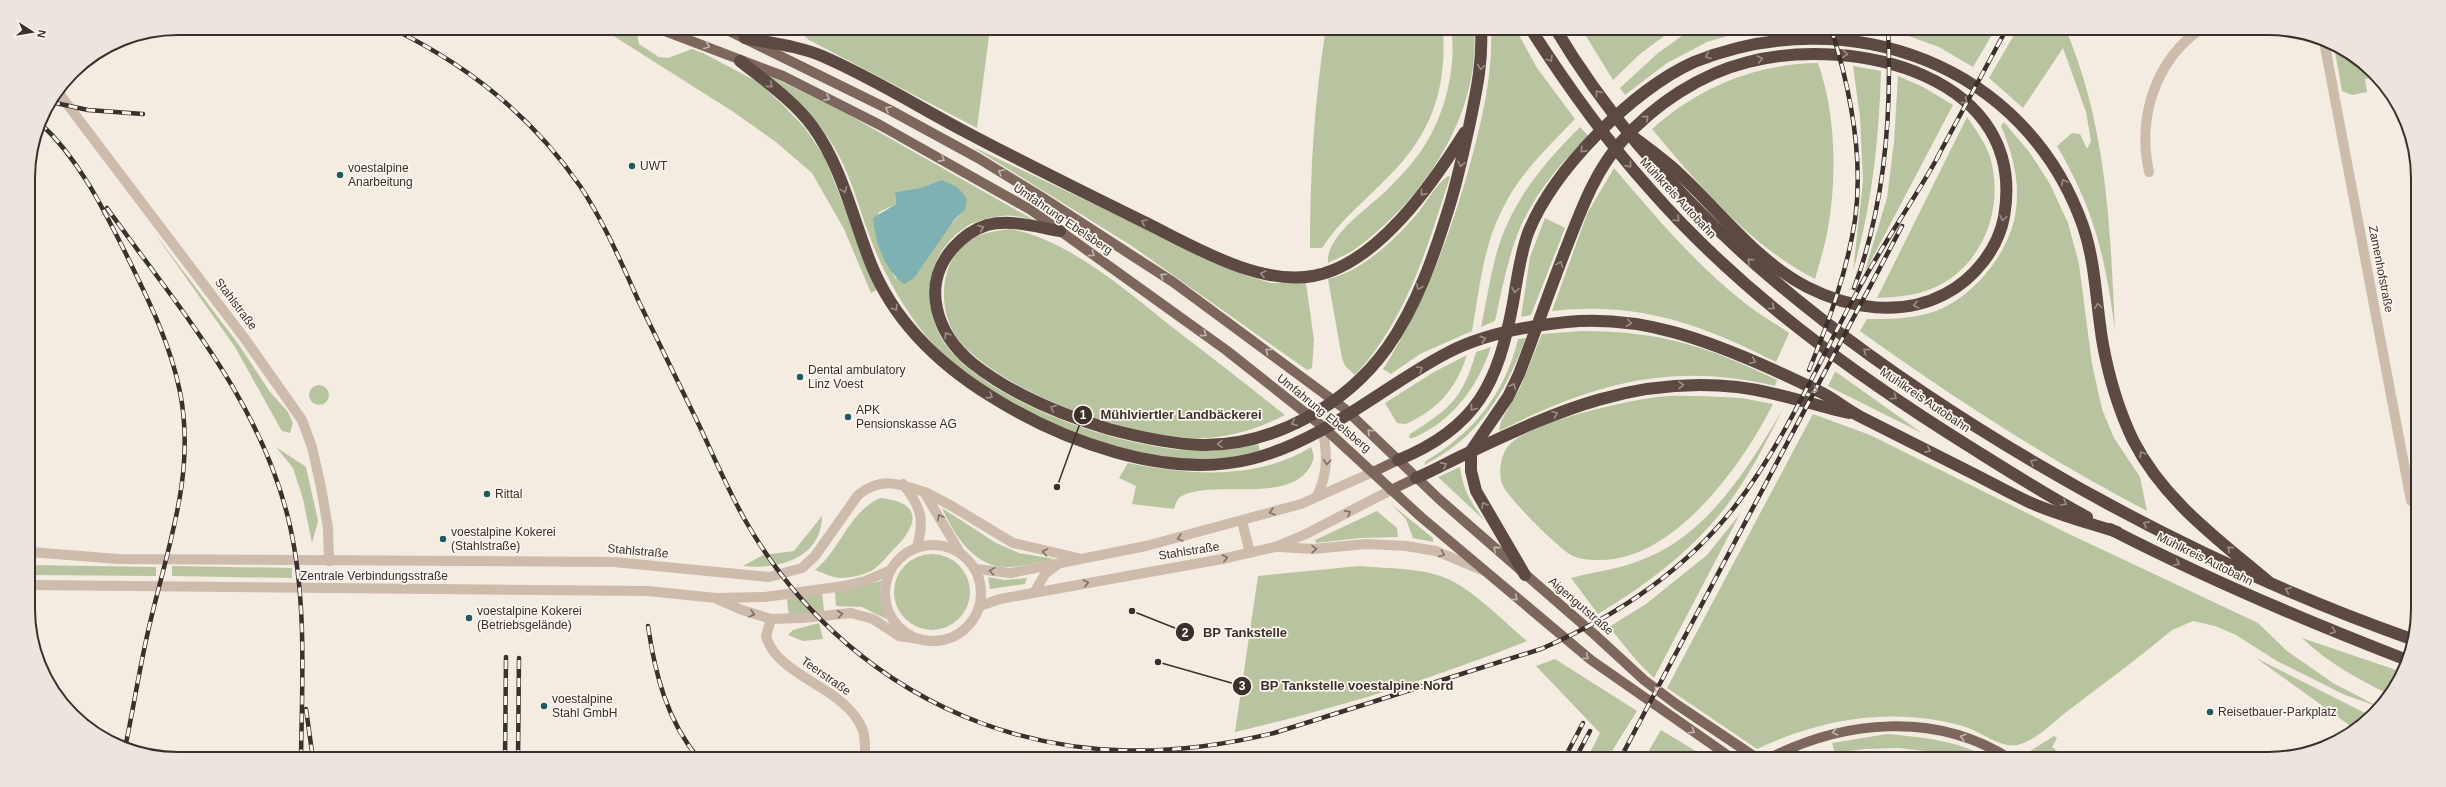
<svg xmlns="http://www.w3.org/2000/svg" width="2446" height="787" font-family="Arial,sans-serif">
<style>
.green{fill:#b8c4a0;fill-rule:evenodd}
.water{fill:#7fb0b2}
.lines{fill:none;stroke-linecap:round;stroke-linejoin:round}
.minor{stroke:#cdbbac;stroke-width:10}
.tertiary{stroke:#cdbbac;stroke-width:10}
.primary{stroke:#7d675c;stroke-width:10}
.motorway{stroke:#5c4a42;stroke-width:12}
.rail-casing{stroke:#3b302b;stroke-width:4.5}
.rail{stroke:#fbf5ee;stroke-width:3;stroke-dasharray:9;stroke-linecap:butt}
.oneway{stroke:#c2b5ac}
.oneway2{stroke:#9c8e87}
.oneway3{stroke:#7d6f65}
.poi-dot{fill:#1f5a5e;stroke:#fbf5ee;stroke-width:1.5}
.labels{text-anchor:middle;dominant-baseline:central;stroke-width:3.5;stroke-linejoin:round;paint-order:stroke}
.poi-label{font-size:12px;fill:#3b302b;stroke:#fbf5ee;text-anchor:start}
.street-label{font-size:12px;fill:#3b302b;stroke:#fbf5ee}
.rim{fill:none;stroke:#3b302b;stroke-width:2}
.leader{fill:none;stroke:#3b302b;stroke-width:1.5}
.callout-dot{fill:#3b302b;stroke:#fbf5ee;stroke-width:1.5}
.mark-label{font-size:12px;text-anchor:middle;font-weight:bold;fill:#fff}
.callout-label{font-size:13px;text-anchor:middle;font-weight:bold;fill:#3b302b;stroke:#fbf5ee;stroke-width:3.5;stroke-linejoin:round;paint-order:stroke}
</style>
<rect width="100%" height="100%" fill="#f4ebe1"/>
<g class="green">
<path d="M 601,28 L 636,30 L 639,44 L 659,57 L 668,58 L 692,49 L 703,53 L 756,81 L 782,104 L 805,128 L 825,158 L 877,290 L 871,293 L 844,229 L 812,173 L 776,142 L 732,111 Z"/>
<path d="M 795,28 L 990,28 L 977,128 L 809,40 Z"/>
<path d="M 1326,28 L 1443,28 C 1447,88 1432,134 1388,177 C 1365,201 1340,220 1322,248 L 1310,248 C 1310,175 1314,101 1326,28 Z"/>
<path d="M 1451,28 L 1474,28 C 1481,114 1424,198 1358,247 C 1349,254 1338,258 1328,263 C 1325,236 1370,207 1387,190 C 1400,177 1413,163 1423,148 C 1445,115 1457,67 1451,28 Z"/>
<path d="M 1491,28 L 1515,28 L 1537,68 L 1575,119 C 1547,148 1518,175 1501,212 C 1483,248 1479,292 1472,331 L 1420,354 L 1391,374 L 1383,369 C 1426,302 1451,233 1472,157 C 1483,115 1493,72 1491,28 Z"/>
<path d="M 1581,28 L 1675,28 L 1640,54 L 1613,80 Z"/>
<path d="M 1693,28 L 1754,28 L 1707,42 L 1667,63 L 1625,95 L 1620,88 L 1658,53 Z"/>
<path d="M 1895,28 L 1996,28 L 1973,67 L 1939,47 L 1895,31 Z"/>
<path d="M 2018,28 L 2065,28 C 2107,125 2110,226 2115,330 C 2105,257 2095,211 2057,146 L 2072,133 L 2080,134 L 2087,149 L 2091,141 L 2086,112 L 2063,48 L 2023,108 L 1989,78 Z"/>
<path d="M 2334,46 L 2351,53 L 2378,77 L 2365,79 L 2367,92 L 2352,95 L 2342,91 Z"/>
<path d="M 1818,63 C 1836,114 1837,176 1828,228 C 1825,245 1820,262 1815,279 C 1749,245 1699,185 1652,129 C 1699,87 1755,64 1818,63 Z"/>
<path d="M 1853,66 L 1881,71 C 1879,139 1872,206 1853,271 L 1863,181 L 1860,117 Z"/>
<path d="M 760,71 L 847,114 L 1034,220 C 1024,218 1011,214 1001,216 C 992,217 978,220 969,225 C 920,254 918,319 956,357 C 1006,407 1113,444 1183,450 C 1208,452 1233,449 1258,444 L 1260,450 C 1166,481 1042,428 965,373 C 942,356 921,332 905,307 C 891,285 879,262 870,237 C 858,206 851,175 834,147 C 815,114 790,93 760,71 ZM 941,180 L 965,210 L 896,279 L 886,262 L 875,233 L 879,212 L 896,204 L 895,192 L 920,188 Z"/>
<path d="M 1898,76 L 1923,87 L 1953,105 L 1864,274 L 1887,198 L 1894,142 Z"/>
<path d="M 1967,117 C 1976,130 1985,142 1990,157 C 2005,208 1983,268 1931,289 C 1914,296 1896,297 1877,298 Z"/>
<path d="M 2004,122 L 2030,153 L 2050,184 L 2068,223 L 2079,264 L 2092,364 L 2102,409 L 2114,438 L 2140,477 L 2147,511 C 2046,458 1952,397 1860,331 L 1867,319 C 1890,319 1912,319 1933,312 C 1973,299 2012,250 2016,209 C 2020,180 2012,152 2001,126 Z"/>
<path d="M 1580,127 L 1588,136 C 1558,166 1529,200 1515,241 C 1506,267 1501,294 1495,321 L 1481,327 C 1488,295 1492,260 1505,229 C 1522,189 1549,158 1580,127 Z"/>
<path d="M 971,146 L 1244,275 L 1271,283 L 1306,283 L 1314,340 L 1312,368 L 1307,370 L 1132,246 Z"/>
<path d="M 1614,168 C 1653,214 1698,267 1746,304 C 1760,315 1775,323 1789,333 L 1776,362 C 1701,324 1638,301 1552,311 L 1587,214 Z"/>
<path d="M 1448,176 L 1450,177 C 1427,248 1407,319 1355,375 L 1345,366 L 1342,358 L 1328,279 C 1363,271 1394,240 1417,214 C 1427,202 1435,185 1448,176 Z"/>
<path d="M 1545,218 L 1565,228 L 1531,315 L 1521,317 L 1530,257 Z"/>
<path d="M 1009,229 C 1065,237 1128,292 1172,327 C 1210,356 1248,386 1285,415 C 1256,430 1222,440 1189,438 C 1121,434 1008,394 961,343 C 936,315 937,257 974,238 C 985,232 997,231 1009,229 Z"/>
<path d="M 153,231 L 239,345 L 270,392 L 288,412 L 293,423 L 290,433 L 282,431 L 279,426 L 235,347 Z"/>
<path d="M 1581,331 C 1661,331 1706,346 1777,380 L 1775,386 C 1671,361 1592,384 1499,431 L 1501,421 L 1520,388 L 1542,334 Z"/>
<path d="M 1526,338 C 1504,394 1480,437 1424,465 L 1426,461 C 1473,433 1505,394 1518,339 Z"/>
<path d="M 1491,347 C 1480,381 1456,417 1423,433 C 1419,435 1414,439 1409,438 L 1410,434 C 1450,409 1463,398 1476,352 Z"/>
<path d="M 1467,355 C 1456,389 1438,409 1406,424 L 1397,423 L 1385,403 L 1434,372 Z"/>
<path d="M 1835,372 L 1836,372 L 1922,433 L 1828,386 Z"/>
<circle cx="319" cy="395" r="10"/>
<path d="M 1700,396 L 1742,398 L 1773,404 C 1743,464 1673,563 1597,560 C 1589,560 1580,559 1573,556 C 1559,549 1510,500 1503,486 C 1498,476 1500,457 1507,448 C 1523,423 1626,401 1657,397 C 1671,395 1686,396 1700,396 Z"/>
<path d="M 1784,407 C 1768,438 1753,469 1733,497 C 1698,546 1650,583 1598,614 L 1571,578 C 1592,572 1615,570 1636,562 C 1707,538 1748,468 1784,407 Z"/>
<path d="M 1813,414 L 1870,435 L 2067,533 L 2258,623 L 2287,651 L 2333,683 L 2379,707 L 2345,695 L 2277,661 L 2236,635 L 2215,626 L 2193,621 L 2172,630 C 2139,658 2104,683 2069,710 C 2054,721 2036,741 2017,745 C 2001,748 1980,732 1966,727 C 1895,706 1822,718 1757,749 L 1667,688 Z"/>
<path d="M 276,447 L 306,467 L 318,521 L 312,543 L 303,499 L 293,468 Z"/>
<path d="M 1311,447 C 1314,454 1315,459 1310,467 C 1288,504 1216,480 1184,495 C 1178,497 1176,502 1174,509 L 1132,504 L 1136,486 L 1119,478 L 1128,463 C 1189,475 1256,481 1311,447 Z"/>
<path d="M 1460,467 C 1463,490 1471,503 1485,521 L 1438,477 Z"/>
<path d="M 880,498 C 922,502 920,524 893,550 C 886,557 880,566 871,571 C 862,575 851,578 841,578 C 833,578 823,573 815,570 C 841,549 848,513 880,498 Z"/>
<path d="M 1391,504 L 1433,538 L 1433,542 L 1413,538 L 1406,519 Z"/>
<path d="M 942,508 L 996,543 L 1019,553 L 1055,559 C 1038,562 1020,568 1003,567 C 973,565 953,533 942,508 Z"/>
<path d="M 1377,511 L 1397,528 L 1398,537 L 1360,538 L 1316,543 L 1315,540 Z"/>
<path d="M 1740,514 L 1654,678 L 1637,661 L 1609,627 L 1646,604 L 1707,555 Z"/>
<path d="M 822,516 C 822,559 776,570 743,566 L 763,555 L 794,551 Z"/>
<circle cx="932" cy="592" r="38"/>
<path d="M 30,565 L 156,567 L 156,576 L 31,575 Z"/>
<path d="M 172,566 L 292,568 L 292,578 L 172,576 Z"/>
<path d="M 1359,566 C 1388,569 1424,567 1450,580 C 1477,593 1504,622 1527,641 C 1432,679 1334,709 1235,732 L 1258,576 Z"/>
<path d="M 988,577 L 1005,580 L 1027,578 L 1025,584 L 990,589 Z"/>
<path d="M 881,581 L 880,593 L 886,619 L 862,607 L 836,606 L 835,592 Z"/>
<path d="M 822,593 L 824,611 L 789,617 L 787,599 Z"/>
<path d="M 819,623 L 823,639 L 803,641 L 788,635 L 793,630 Z"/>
<path d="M 2302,638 L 2402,672 L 2393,692 L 2390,695 C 2358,679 2328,663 2302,638 Z"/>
<path d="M 2256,658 L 2371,716 L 2356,730 Z"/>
<path d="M 1555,659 L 1637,711 L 1607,759 L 1587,759 L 1600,733 L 1536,666 Z"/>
<path d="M 1661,730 L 1709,759 L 1644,759 Z"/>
<path d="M 1887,734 C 1923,737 1959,741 1991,759 L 1954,759 L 1925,751 L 1899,748 L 1865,749 L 1835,753 L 1832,743 Z"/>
<path d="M 2054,736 L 2057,738 L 2052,747 L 2068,759 L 2027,757 L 2027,753 Z"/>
</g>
<path class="water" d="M 941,180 L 957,187 L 967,198 L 965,210 L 954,220 L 914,278 L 904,284 C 884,270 875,240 873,218 L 896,204 L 895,192 L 920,188 Z"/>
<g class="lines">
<g class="minor">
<path d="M 2324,41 L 2411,501"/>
<path d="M 58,92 L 245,339 L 302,420 L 312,447 L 321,487 L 328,528 L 329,561"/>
<path d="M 2149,172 C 2137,118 2155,60 2202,28"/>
<path d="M 31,585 L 648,591 L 716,598 L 765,597 L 844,586 L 865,581 L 891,570"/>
<path d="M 1034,593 L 1045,574 L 1058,564"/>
<path d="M 719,600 L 742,610 L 771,619 L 802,618 L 851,613 L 873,619 L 899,636 L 919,639"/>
<path d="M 771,619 L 766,636 C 777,677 844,686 862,728 C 866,737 865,749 865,759"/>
</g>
<g class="tertiary">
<path d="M 903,484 C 921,507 925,519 917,547"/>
<path d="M 925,492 L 950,505 L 1013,543 L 1078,558"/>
<path d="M 1317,496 C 1329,472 1327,451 1322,426"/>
<path d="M 1242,521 L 1250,553"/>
<circle cx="933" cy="593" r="48"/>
<path d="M 1279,547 L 1313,549 L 1366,544 L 1406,546 L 1436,551 L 1484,571"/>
<path d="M 30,552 L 118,559 L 614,562 L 769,577 L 802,568 L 815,556 L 858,495 C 880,477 899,483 924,492 L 959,551"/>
<path d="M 976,569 L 1011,573 L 1146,546 L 1301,504 L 1373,472"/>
<path d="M 980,606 L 1000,599 L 1222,559 L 1275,547 L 1306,534 L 1391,490"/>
</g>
<g class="primary">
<path d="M 657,28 L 783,76 L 880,125 L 1031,210 L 1226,350 L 1322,426 L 1421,517 L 1591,660 L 1733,759"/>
<path d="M 723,28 L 890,110 L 978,158 L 1040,196 L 1173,282 L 1345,409 L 1439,499 L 1594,634 L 1644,680 L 1676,704 L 1758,759"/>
<path d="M 1373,472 L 1398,460"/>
<path d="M 1391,490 L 1416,478"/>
<path d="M 1768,759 C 1843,720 1936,711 2010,759"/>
<path d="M 1846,759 L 1881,756 L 1909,759"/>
</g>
<g class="motorway">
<path d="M 1530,28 C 1566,84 1604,138 1649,188 C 1739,291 1852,373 1967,445 C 2007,470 2046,495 2087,517"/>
<path d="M 1555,28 C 1656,198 1813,324 1978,428 C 2115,514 2261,586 2414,640"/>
<path d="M 745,38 C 770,43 799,46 822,56 C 871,77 917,106 964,131 C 1022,162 1081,191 1140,220 C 1190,244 1256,286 1313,276 C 1377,265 1433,183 1465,132"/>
<path d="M 740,61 C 765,81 794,101 813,127 C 842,167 853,219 871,264 C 894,321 940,365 992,397 C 1062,441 1167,480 1251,459 C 1276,453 1298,443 1320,431 C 1364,407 1403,376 1447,353 C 1483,334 1527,326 1567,322 C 1642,315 1707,340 1774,370 C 1791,378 1809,386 1826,395 C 1838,402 1849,411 1861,417 C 1898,436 1935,454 1972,473 C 1992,483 2011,494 2031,503 C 2059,515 2089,523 2117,532"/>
<path d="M 1060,231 C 1037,227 1011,219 987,225 C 974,229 962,238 953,248 C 920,286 937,334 972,363 C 1011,394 1062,415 1109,429 C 1139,437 1170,444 1202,445 C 1273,446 1346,405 1387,348 C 1417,306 1435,253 1450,204 C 1458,178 1463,153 1469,127 C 1476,93 1483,63 1481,28"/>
<path d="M 1398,460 C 1477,428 1498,383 1513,303 C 1517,280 1520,255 1528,233 C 1553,170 1632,90 1694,62 C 1849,0 2026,64 2083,226 C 2096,264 2096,305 2103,345 C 2109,377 2119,411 2133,440 C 2164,501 2219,540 2270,583"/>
<path d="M 1416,478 C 1435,470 1452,460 1470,452 C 1559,410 1636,376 1737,387 C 1775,391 1812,405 1849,413"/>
<path d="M 2110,529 C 2207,579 2306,621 2407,660"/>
<path d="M 1525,575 L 1476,491 L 1471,471 L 1471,451 L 1508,397 L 1519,374 C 1535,333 1549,292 1565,251 C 1580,213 1594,172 1622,141 C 1655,104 1700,74 1748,62 C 1854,35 2029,75 2004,217 C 1998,249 1974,279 1945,294 C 1901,317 1850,309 1807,287 C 1753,259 1717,207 1672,167 C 1658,155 1643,144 1628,133"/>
</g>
<g class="rail-casing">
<g id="rail">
<path d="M 391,28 C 466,64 532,116 580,186 C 604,222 621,262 639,302 C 659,343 679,384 699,425 C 714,457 728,490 745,520 C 798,613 881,686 981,723 C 1079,759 1174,757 1274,733 L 1541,649 C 1617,616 1685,571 1736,505 C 1785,441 1818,363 1857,292 C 1882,245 1913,202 1939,155"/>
<path d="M 51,102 L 88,110 L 143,114"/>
<path d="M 40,123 C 78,158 102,206 125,252 C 147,297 170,342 180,392 C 196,472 168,546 150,623 C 140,664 134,706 125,748"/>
<path d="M 1937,158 L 2007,28"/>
<path d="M 107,208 C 179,309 262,402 290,526 C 307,602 302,682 301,759"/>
<path d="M 1854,288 C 1885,205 1892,116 1888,28"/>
<path d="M 1809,370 C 1829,321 1847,272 1855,220 C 1864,156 1850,88 1831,28"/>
<path d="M 648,626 C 655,674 667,721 699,759"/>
<path d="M 306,709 L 313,759"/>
<path d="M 505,759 L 506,657"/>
<path d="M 518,759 L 519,658"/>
<path d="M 1564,759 L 1583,723"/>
<path d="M 1575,759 L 1590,731"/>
<path d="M 1620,759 L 1902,226"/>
</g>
</g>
<use href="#rail" class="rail"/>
</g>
<defs><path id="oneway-chevron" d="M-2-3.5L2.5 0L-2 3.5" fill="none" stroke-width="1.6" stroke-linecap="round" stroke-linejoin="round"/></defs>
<g class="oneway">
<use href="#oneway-chevron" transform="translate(707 46) rotate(23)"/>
<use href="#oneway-chevron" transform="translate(827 98) rotate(27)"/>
<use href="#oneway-chevron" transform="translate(888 109) rotate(-153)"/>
<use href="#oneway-chevron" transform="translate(942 159) rotate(29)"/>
<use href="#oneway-chevron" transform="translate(1001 172) rotate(-149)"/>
<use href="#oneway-chevron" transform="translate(1092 254) rotate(36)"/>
<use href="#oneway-chevron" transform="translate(1163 276) rotate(-146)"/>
<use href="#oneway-chevron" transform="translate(1204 334) rotate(36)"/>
<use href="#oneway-chevron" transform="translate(1268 351) rotate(-143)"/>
<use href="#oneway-chevron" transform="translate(1370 432) rotate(-137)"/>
<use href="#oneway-chevron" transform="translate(1496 549) rotate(-139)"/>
<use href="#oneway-chevron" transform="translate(1515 598) rotate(41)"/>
<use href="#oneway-chevron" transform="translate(1586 657) rotate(38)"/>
<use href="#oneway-chevron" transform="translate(1657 689) rotate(-143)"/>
<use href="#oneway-chevron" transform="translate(1692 731) rotate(34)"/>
<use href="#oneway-chevron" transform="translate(1835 732) rotate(168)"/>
<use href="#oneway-chevron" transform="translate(1963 737) rotate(-163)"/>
</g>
<g class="oneway2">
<use href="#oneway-chevron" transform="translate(1845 54) rotate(5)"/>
<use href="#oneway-chevron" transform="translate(1708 56) rotate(158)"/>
<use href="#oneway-chevron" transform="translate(1550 59) rotate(57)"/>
<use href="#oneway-chevron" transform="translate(1760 59) rotate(-13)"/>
<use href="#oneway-chevron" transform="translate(1481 67) rotate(98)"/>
<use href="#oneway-chevron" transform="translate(770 85) rotate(40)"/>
<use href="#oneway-chevron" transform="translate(1598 93) rotate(-127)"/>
<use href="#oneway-chevron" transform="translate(1965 101) rotate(39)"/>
<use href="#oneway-chevron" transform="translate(1646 118) rotate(-41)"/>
<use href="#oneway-chevron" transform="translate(1583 150) rotate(133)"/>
<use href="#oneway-chevron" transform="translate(1461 164) rotate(104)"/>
<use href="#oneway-chevron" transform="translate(1629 165) rotate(51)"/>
<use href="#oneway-chevron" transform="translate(2064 182) rotate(-118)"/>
<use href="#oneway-chevron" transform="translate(844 190) rotate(69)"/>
<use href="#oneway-chevron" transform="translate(1423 193) rotate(129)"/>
<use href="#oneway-chevron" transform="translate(2003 218) rotate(101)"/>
<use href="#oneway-chevron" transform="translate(1677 219) rotate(46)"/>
<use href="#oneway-chevron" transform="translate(1144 222) rotate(-154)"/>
<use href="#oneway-chevron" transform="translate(981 228) rotate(-22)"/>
<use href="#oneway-chevron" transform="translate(1750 261) rotate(-138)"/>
<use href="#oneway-chevron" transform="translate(1560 264) rotate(-69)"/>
<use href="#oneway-chevron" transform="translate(1263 274) rotate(-167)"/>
<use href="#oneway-chevron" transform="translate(1419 287) rotate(112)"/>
<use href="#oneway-chevron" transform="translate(1515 290) rotate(100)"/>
<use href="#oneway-chevron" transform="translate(1916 305) rotate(166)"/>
<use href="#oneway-chevron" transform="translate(2098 306) rotate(-97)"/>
<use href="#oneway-chevron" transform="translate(1772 307) rotate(39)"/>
<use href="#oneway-chevron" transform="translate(895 308) rotate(57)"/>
<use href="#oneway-chevron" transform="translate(1629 323) rotate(7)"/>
<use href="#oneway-chevron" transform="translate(947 335) rotate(-123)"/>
<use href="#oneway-chevron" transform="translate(1483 339) rotate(-18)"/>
<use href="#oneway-chevron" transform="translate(1866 351) rotate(-144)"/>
<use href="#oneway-chevron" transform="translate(1753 361) rotate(25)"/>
<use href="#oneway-chevron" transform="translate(1420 369) rotate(-31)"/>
<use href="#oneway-chevron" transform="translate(1681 385) rotate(-1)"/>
<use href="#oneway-chevron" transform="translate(1513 386) rotate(-64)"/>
<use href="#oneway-chevron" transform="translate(1815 390) rotate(25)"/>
<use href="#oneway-chevron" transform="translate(990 396) rotate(33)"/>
<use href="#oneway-chevron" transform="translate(1894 397) rotate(36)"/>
<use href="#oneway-chevron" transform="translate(1053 408) rotate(-156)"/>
<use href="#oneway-chevron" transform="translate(1473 408) rotate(128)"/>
<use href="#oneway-chevron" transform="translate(1555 414) rotate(-21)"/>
<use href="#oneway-chevron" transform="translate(1294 423) rotate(156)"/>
<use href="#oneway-chevron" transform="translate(1220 444) rotate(177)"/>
<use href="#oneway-chevron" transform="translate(1928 450) rotate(27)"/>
<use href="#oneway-chevron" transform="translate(2142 454) rotate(-120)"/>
<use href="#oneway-chevron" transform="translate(2033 462) rotate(-150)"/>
<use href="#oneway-chevron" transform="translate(1444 465) rotate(-28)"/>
<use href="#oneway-chevron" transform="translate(2064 503) rotate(30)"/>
<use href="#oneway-chevron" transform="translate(1484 505) rotate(-120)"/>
<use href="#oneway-chevron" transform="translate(2146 524) rotate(-152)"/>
<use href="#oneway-chevron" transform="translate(2230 549) rotate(-140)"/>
<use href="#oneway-chevron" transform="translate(2177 563) rotate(27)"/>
<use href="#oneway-chevron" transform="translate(2288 590) rotate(-157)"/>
<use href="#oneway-chevron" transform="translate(2333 631) rotate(21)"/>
</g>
<g class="oneway3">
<use href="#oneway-chevron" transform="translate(1327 462) rotate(95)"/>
<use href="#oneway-chevron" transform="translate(1272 512) rotate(164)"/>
<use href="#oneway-chevron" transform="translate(1348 513) rotate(-28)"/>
<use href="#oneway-chevron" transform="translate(940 517) rotate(-118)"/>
<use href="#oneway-chevron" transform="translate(1180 538) rotate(165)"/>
<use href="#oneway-chevron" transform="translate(1314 549) rotate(-1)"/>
<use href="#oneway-chevron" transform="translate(1045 552) rotate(-170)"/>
<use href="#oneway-chevron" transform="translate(1442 554) rotate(21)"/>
<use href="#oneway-chevron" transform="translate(1225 558) rotate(-12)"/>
<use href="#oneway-chevron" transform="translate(992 571) rotate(-171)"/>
<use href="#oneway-chevron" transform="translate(1086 583) rotate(-11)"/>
<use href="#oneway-chevron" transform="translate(752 614) rotate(18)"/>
<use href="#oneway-chevron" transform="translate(840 614) rotate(-7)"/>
</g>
<g class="poi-dot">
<circle cx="632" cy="166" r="4"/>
<circle cx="340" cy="175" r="4"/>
<circle cx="800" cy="377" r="4"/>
<circle cx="848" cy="417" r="4"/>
<circle cx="487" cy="494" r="4"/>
<circle cx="443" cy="539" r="4"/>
<circle cx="469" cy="618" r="4"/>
<circle cx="544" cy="706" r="4"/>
<circle cx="2210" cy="712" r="4"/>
</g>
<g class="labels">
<g class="poi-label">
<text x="640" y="166">UWT</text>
<text x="348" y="168">voestalpine<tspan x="348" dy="14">Anarbeitung</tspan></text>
<text x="808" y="370">Dental ambulatory<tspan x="808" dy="14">Linz Voest</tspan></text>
<text x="856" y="410">APK<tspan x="856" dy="14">Pensionskasse AG</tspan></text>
<text x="495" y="494">Rittal</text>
<text x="451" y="532">voestalpine Kokerei<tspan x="451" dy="14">(Stahlstraße)</tspan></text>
<text x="477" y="611">voestalpine Kokerei<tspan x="477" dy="14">(Betriebsgelände)</tspan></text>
<text x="552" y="699">voestalpine<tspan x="552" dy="14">Stahl GmbH</tspan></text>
<text x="2218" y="712">Reisetbauer-Parkplatz</text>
</g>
<g class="street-label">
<text transform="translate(1678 198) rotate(47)">Mühlkreis Autobahn</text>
<text transform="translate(1063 219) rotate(34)">Umfahrung Ebelsberg</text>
<text transform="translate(2381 269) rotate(79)">Zamenhofstraße</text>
<text transform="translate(236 304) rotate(53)">Stahlstraße</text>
<text transform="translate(1925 400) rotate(34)">Mühlkreis Autobahn</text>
<text transform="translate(1324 413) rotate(39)">Umfahrung Ebelsberg</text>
<text transform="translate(638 551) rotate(5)">Stahlstraße</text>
<text transform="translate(1189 551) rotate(-9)">Stahlstraße</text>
<text transform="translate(2205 559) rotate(26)">Mühlkreis Autobahn</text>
<text x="374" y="576">Zentrale Verbindungsstraße</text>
<text transform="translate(1581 606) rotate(41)">Aigengutstraße</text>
<text transform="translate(826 676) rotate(35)">Teerstraße</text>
</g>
</g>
<path d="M0 0H2446V787H0ZM178 35H2268A143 143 0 0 1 2411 178V609A143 143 0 0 1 2268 752H178A143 143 0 0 1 35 609V178A143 143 0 0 1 178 35Z" fill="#ece5de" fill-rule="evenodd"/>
<path class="rim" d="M178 35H2268A143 143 0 0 1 2411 178V609A143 143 0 0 1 2268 752H178A143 143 0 0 1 35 609V178A143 143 0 0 1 178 35Z"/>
<path class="leader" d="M1057 487L1083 415M1132 611L1185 632M1158 662L1242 686"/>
<g class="callout-dot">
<circle cx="1057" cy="487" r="4"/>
<circle cx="1132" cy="611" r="4"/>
<circle cx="1158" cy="662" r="4"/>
<circle cx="1083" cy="415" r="10"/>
<circle cx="1185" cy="632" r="10"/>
<circle cx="1242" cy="686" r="10"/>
</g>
<g class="mark-label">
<text x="1083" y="419">1</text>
<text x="1185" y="637">2</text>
<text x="1242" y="690">3</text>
</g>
<g class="callout-label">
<text x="1181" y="419">Mühlviertler Landbäckerei</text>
<text x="1245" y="637">BP Tankstelle</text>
<text x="1357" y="690">BP Tankstelle voestalpine Nord</text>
</g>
<g transform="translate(32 32) rotate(102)" stroke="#fbf5ee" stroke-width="3" paint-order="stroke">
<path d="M0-3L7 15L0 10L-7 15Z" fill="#3b302b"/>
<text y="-6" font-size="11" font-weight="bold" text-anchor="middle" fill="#3b302b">N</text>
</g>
</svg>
